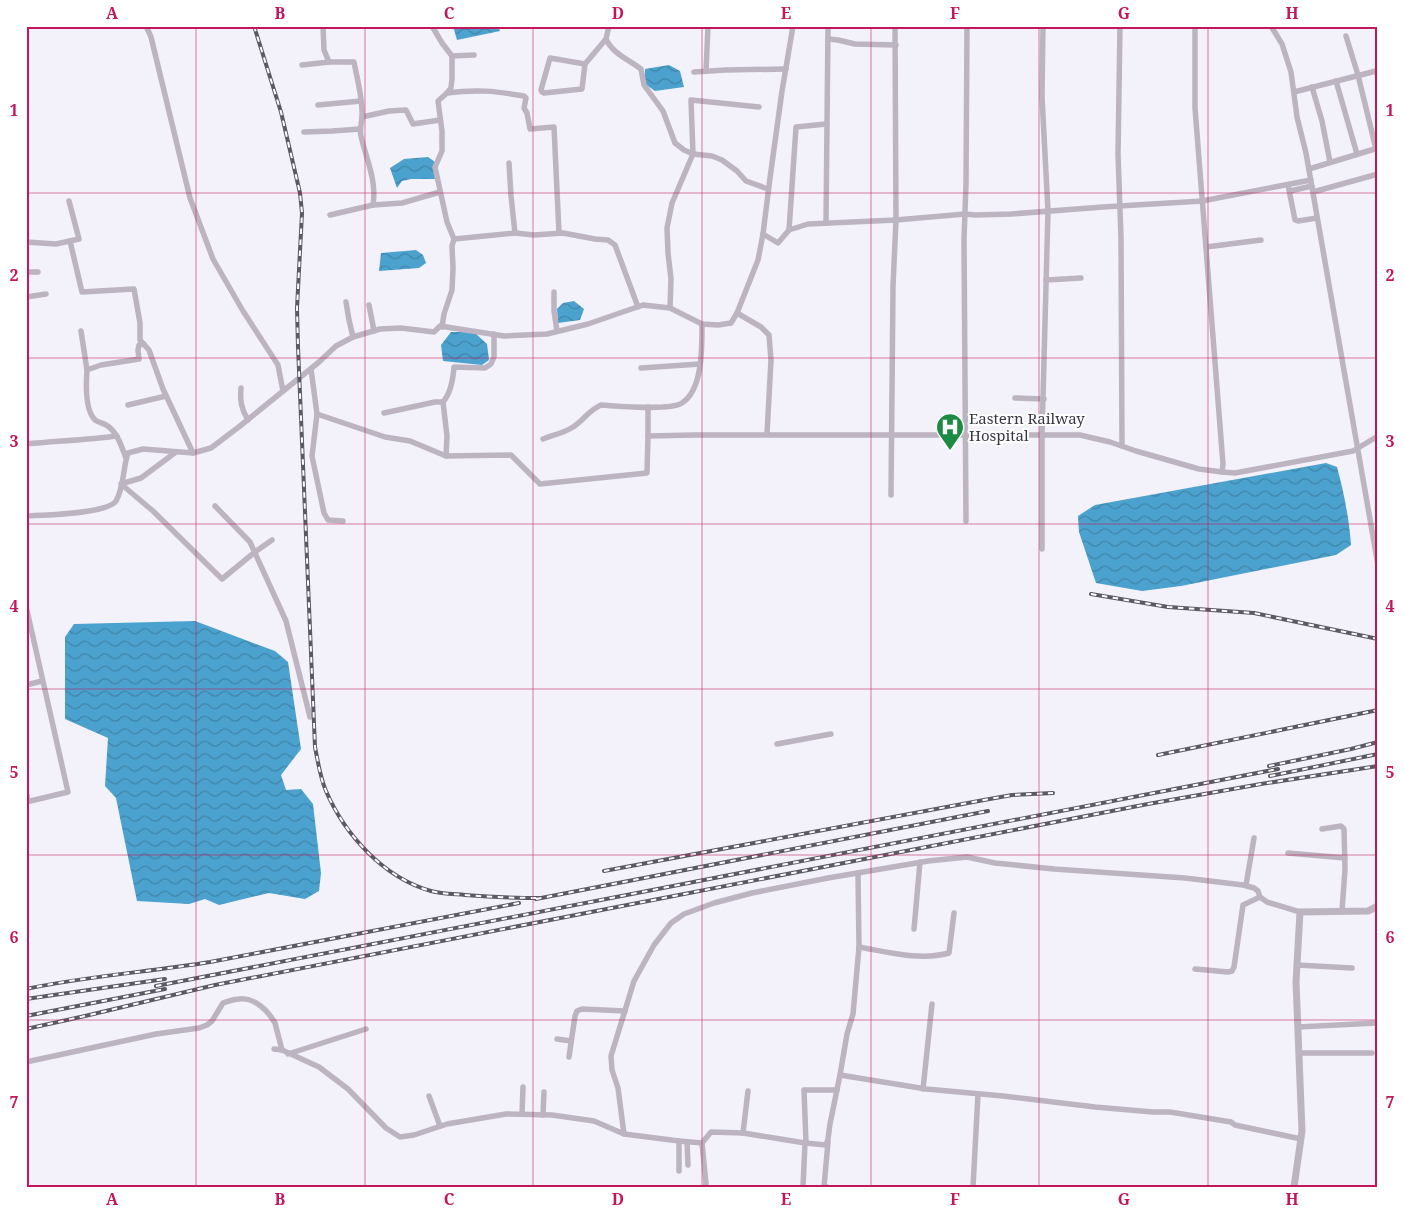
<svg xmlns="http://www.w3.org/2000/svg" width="1404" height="1213" font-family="'Noto Serif',serif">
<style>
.water{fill:url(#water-waves)}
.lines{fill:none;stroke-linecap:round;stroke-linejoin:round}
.minor{stroke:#bdb4c1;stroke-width:5.5}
.tertiary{stroke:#bdb4c1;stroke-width:7}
.rail-casing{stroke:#5a5965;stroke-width:4}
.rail{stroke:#fff;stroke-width:2;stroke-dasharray:5.5;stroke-linecap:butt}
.grid{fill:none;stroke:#c2185b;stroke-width:1;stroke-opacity:0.55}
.labels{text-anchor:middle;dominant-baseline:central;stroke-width:4;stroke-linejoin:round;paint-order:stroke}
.poi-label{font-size:15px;fill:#383744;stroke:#fff;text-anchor:start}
.neatline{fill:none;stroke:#c2185b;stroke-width:2}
.grid-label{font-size:16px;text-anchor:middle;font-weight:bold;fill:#c2185b}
</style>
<defs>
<pattern id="water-waves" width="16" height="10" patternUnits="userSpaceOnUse" patternTransform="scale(1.25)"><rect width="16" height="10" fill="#4ba2ce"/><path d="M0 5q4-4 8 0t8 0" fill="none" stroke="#3f85a9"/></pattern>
</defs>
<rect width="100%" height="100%" fill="#f3f2fa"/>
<g class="water">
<path d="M 453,26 L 498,26 L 500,31 L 457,40 Z"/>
<path d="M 669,65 L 680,71 L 684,87 L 655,91 L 645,84 L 645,69 Z"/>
<path d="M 428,157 L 435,162 L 436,179 L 411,179 L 402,181 L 397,188 L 390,168 L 404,159 Z"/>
<path d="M 416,250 L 423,255 L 426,263 L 419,268 L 379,271 L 381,253 Z"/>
<path d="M 574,301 L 584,309 L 580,320 L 558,323 L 557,309 L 563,303 Z"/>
<path d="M 451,332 L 474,332 L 487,344 L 489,360 L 482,365 L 443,361 L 441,345 Z"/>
<path d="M 1326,463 L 1337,467 C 1344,493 1349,518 1351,545 L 1336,555 L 1181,586 L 1142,591 L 1096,583 L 1079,532 L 1078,516 L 1095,505 Z"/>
<path d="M 195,621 L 275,651 L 288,662 L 301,749 L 281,775 L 286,790 L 301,789 L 313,804 L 321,873 L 319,891 L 305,899 L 269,893 L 219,905 L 205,899 L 189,904 L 137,901 L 116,798 L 105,786 L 108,738 L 65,719 L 65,637 L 74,624 Z"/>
</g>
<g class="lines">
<g class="minor">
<path d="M 146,26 L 151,37 L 190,198 L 213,259 L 243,311 L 278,365 L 283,391"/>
<path d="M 323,26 L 324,50 L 329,62 L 354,62 C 357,78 362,96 362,112 C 363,120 359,128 361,136 C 366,159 377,180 373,205"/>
<path d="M 432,26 L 442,43 L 452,56 L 452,79 L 451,88 L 447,93 L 438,101 L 442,131 L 442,151 L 435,167 L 447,222 L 454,239 L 452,246 L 453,268 L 452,290 L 444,314 L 442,327"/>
<path d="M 1120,26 L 1118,154 L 1121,238 L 1122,446"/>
<path d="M 1195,26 L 1195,108 L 1223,464 L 1222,472 L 1235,473 L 1353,451 L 1378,436"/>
<path d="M 1271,26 L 1282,44 L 1291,72 L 1297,117 L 1306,153 L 1378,565"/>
<path d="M 1346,36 L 1358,75 L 1376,149"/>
<path d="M 606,39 C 613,54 628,59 641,69 L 644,85 L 663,111 L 675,143 L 684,150 L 693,154 L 691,100 L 759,107"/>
<path d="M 829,39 L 838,40 L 855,44 L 896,45"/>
<path d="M 452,56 L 474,55"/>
<path d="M 585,64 L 550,58 L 541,90 L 542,92 L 544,93 L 582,89 L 585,64 L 606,39 L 609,26"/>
<path d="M 302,65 L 329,62"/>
<path d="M 706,71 L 708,26"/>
<path d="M 694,72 L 726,70 L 786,69"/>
<path d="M 1336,81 L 1357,154"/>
<path d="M 1312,87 L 1322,121 L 1330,162"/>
<path d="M 1294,92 L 1376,71 L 1378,77"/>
<path d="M 447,93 C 476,89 496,91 524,96 L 526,98 L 524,108 L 527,113 L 530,129 L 554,127 L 559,233"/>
<path d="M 318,105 L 361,101"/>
<path d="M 362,117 L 389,111 L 406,110 L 413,124 L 440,120"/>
<path d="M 304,132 L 332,131 L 360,129"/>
<path d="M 509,163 L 511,196 L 515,233"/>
<path d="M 1309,169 L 1378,148"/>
<path d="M 1288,185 L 1295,220 L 1298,221 L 1317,218"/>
<path d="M 1290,191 L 1312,186"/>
<path d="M 1313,192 L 1378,174"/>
<path d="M 330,215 L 373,205 L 402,203 L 440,192"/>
<path d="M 826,223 L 828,26"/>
<path d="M 789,230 L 796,127 L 826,124"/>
<path d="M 763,234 L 778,243 L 789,230 L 808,224 L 896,220 L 965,214 L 975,215 L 1011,214 L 1103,207 L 1202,201 L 1311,180"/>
<path d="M 454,239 L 515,233 L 534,235 L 563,233 L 595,239 L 608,240 L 615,245 L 638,307"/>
<path d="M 70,241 L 82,292 L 134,289 L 140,323 L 140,340 L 149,350 L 163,389 L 193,453"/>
<path d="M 26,242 L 56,244 L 79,239 L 69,201"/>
<path d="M 1206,247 L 1261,240"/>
<path d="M 26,272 L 38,272"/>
<path d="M 1046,280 L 1081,278"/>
<path d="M 554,292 L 554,311 L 557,331"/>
<path d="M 26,297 L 46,294"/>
<path d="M 346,302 L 349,320 L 353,337"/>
<path d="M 369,305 L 374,331"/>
<path d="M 670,308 L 671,279 L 668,253 L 667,228 L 672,203 L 693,154 L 712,156 L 722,160 L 737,171 L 746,181 L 768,189"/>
<path d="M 737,313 L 761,327 L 769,335 L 771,360 L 767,434"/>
<path d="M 81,331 L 87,370 L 101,365 L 139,359 L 138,350 L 139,345 L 144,344"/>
<path d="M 641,368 L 700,364"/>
<path d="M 311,369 L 317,414 L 385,437 L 410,441 L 446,456 L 511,455 L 540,484 L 647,473 L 648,436 L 695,435 L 1080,435 L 1110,442 L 1136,451 L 1199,469 L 1222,472"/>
<path d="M 87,370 C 86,383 85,410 95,420 C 99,423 105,423 109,427 C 118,434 122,448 126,458"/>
<path d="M 241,388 C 240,400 241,409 248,420"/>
<path d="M 1015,398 L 1044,399"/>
<path d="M 443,402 L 447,436 L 446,456"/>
<path d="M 128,405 L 166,396"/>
<path d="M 648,407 L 648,436"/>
<path d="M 384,413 L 435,402 L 443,402 C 451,393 453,380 454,367 L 485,368 L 491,364 L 494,357 L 494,334"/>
<path d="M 317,414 L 312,456 L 324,513 L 328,520 L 343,521"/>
<path d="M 543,439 C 553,435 564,433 573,427 C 584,420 589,410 601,405 C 619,406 669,411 682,403 C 703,390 702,346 702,324"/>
<path d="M 26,444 C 56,441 87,440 117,436"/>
<path d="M 176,452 L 141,478 L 121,484 L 153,511 L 222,579 L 255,552 L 272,540"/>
<path d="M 891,495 L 893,286 L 896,220 L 895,26"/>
<path d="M 215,506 L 250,542 L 286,621 L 310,717"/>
<path d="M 26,516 C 43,515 107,514 116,501 C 124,488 123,467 128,453 L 143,449 L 193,453 L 211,448 L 240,426 L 319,362 L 336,346 L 353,337 L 380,329 L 401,328 L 434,332 L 440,326 L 504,336 L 547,334 L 588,324 L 643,305 L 670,308 L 702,324 L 718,325 L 731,323 L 737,313 L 758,260 L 763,234 L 770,178 L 782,91 L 793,26"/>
<path d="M 966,521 L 964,239 L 966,184 L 967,26"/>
<path d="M 1042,549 L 1042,435 L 1048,211 L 1042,97 L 1043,26"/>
<path d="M 26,606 L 68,792 L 26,802"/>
<path d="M 26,685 L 42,681"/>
<path d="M 777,744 L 831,734"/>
<path d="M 26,791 L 28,801"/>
<path d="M 1322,829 L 1341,826 L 1344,829 L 1345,869 L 1342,911"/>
<path d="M 1288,853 L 1345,858"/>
<path d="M 1246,885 L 1254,838"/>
<path d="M 914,929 L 920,862"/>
<path d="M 859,947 C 888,952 920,961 949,953 L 954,913"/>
<path d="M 1297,965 L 1352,968"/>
<path d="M 1195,969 L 1228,972 L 1232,971 L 1234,967 L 1243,905 L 1260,897"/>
<path d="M 1298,1027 L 1377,1023"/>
<path d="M 557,1039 L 571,1041"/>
<path d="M 274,1049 L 282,1050 L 319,1067 L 348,1089 L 386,1128 L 400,1137 L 414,1135 L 447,1124 L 506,1114 L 552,1115 L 594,1121 L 624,1134 L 679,1141 L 702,1143 L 711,1132 L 743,1133 L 805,1143 L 826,1145 L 828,1139 L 830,1124 L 840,1075 L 926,1089 L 1003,1096 L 1095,1107 L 1153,1112 L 1170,1112 L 1231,1122 L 1235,1125 L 1301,1139"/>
<path d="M 1299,1053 L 1372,1053"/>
<path d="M 288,1054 L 366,1029"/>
<path d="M 569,1057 L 575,1016 L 577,1011 L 582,1009 L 625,1011"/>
<path d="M 26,1062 L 156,1034 L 199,1028 L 207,1025 L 212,1021 L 223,1003 C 229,1001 234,999 239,999 C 255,997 268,1011 275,1023 L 282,1050"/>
<path d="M 840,1075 L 847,1034 L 853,1014 L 859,947 L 858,873"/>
<path d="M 923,1089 L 932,1004"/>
<path d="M 429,1096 L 440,1126"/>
<path d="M 522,1114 L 523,1087"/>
<path d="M 543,1115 L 544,1092"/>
<path d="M 743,1133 L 748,1091"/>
<path d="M 624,1134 L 618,1088 L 612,1070 L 611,1056 L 634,981 L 654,945 L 671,923 L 684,914 L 714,903 L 752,893 L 828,878 L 928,861 L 967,857 L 995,863 L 1054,869 L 1185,878 L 1243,885 L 1254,888 L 1258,891 L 1260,897 L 1267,902 L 1300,912"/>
<path d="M 679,1141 L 679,1171"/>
<path d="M 687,1142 L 688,1165"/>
<path d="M 702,1143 L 706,1184 L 705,1187"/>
<path d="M 806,1143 L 804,1090 L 837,1090"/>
<path d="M 803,1187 L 805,1143"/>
<path d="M 827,1187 L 824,1187 L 828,1142"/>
<path d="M 973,1187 L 978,1094"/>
</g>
<path class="tertiary" d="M 1294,1187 L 1302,1131 L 1296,982 L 1300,912 L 1368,911 L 1378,906"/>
<g class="rail-casing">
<g id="rail">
<path d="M 254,26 L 281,112 L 300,193 L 302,213 L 297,308 L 298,347 L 315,747 C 318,762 320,777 326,791 C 345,835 384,878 431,891 C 442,894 454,894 465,895 C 490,897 516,898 541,898"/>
<path d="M 1091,594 L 1168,607 L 1254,613 L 1378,639"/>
<path d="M 1158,755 L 1378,710"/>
<path d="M 1269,766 L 1351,749 L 1378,742"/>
<path d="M 1270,776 L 1378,754"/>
<path d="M 604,871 L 984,800 L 1012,795 L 1053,793"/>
<path d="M 536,899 L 988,811"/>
<path d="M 156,986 L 1278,769"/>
<path d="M 26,989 C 87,976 149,972 210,962 L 519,903"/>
<path d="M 26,999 L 165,979"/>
<path d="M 26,1016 L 165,989"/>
<path d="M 26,1029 L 85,1016 L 215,985 L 1148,804 L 1261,784 L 1378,766"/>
</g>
</g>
<use href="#rail" class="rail"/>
</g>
<path class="grid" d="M 196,26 L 196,1187M 365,26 L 365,1187M 533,26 L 533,1187M 702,26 L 702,1187M 871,26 L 871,1187M 1039,26 L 1039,1187M 1208,26 L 1208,1187M 26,193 L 1378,193M 26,358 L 1378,358M 26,524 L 1378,524M 26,689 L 1378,689M 26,855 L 1378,855M 26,1020 L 1378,1020"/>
<defs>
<g id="hospital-pin" transform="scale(1.4375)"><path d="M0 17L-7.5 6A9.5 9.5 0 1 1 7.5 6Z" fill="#1c8b43" stroke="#fff"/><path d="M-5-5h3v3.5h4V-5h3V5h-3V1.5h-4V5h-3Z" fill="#fff"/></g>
</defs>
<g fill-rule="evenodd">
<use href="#hospital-pin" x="950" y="427"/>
</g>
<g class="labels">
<g class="poi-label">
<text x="969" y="418">Eastern Railway<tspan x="969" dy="17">Hospital</tspan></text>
</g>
</g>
<rect width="1404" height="1213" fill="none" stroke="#ffffff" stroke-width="55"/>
<rect x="28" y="28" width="1348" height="1158" class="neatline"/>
<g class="grid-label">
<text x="112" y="19">A</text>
<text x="280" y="19">B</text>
<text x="449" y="19">C</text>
<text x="618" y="19">D</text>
<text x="786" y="19">E</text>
<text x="955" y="19">F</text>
<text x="1124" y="19">G</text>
<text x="1292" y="19">H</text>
<text x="14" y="116">1</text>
<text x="1390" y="116">1</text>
<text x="14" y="281">2</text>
<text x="1390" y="281">2</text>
<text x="14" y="447">3</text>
<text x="1390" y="447">3</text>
<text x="14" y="612">4</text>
<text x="1390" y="612">4</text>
<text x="14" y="778">5</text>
<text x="1390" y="778">5</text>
<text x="14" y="943">6</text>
<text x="1390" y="943">6</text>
<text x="14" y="1108">7</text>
<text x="1390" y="1108">7</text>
<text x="112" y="1205">A</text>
<text x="280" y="1205">B</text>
<text x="449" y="1205">C</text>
<text x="618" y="1205">D</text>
<text x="786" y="1205">E</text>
<text x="955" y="1205">F</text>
<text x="1124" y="1205">G</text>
<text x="1292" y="1205">H</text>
</g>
</svg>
